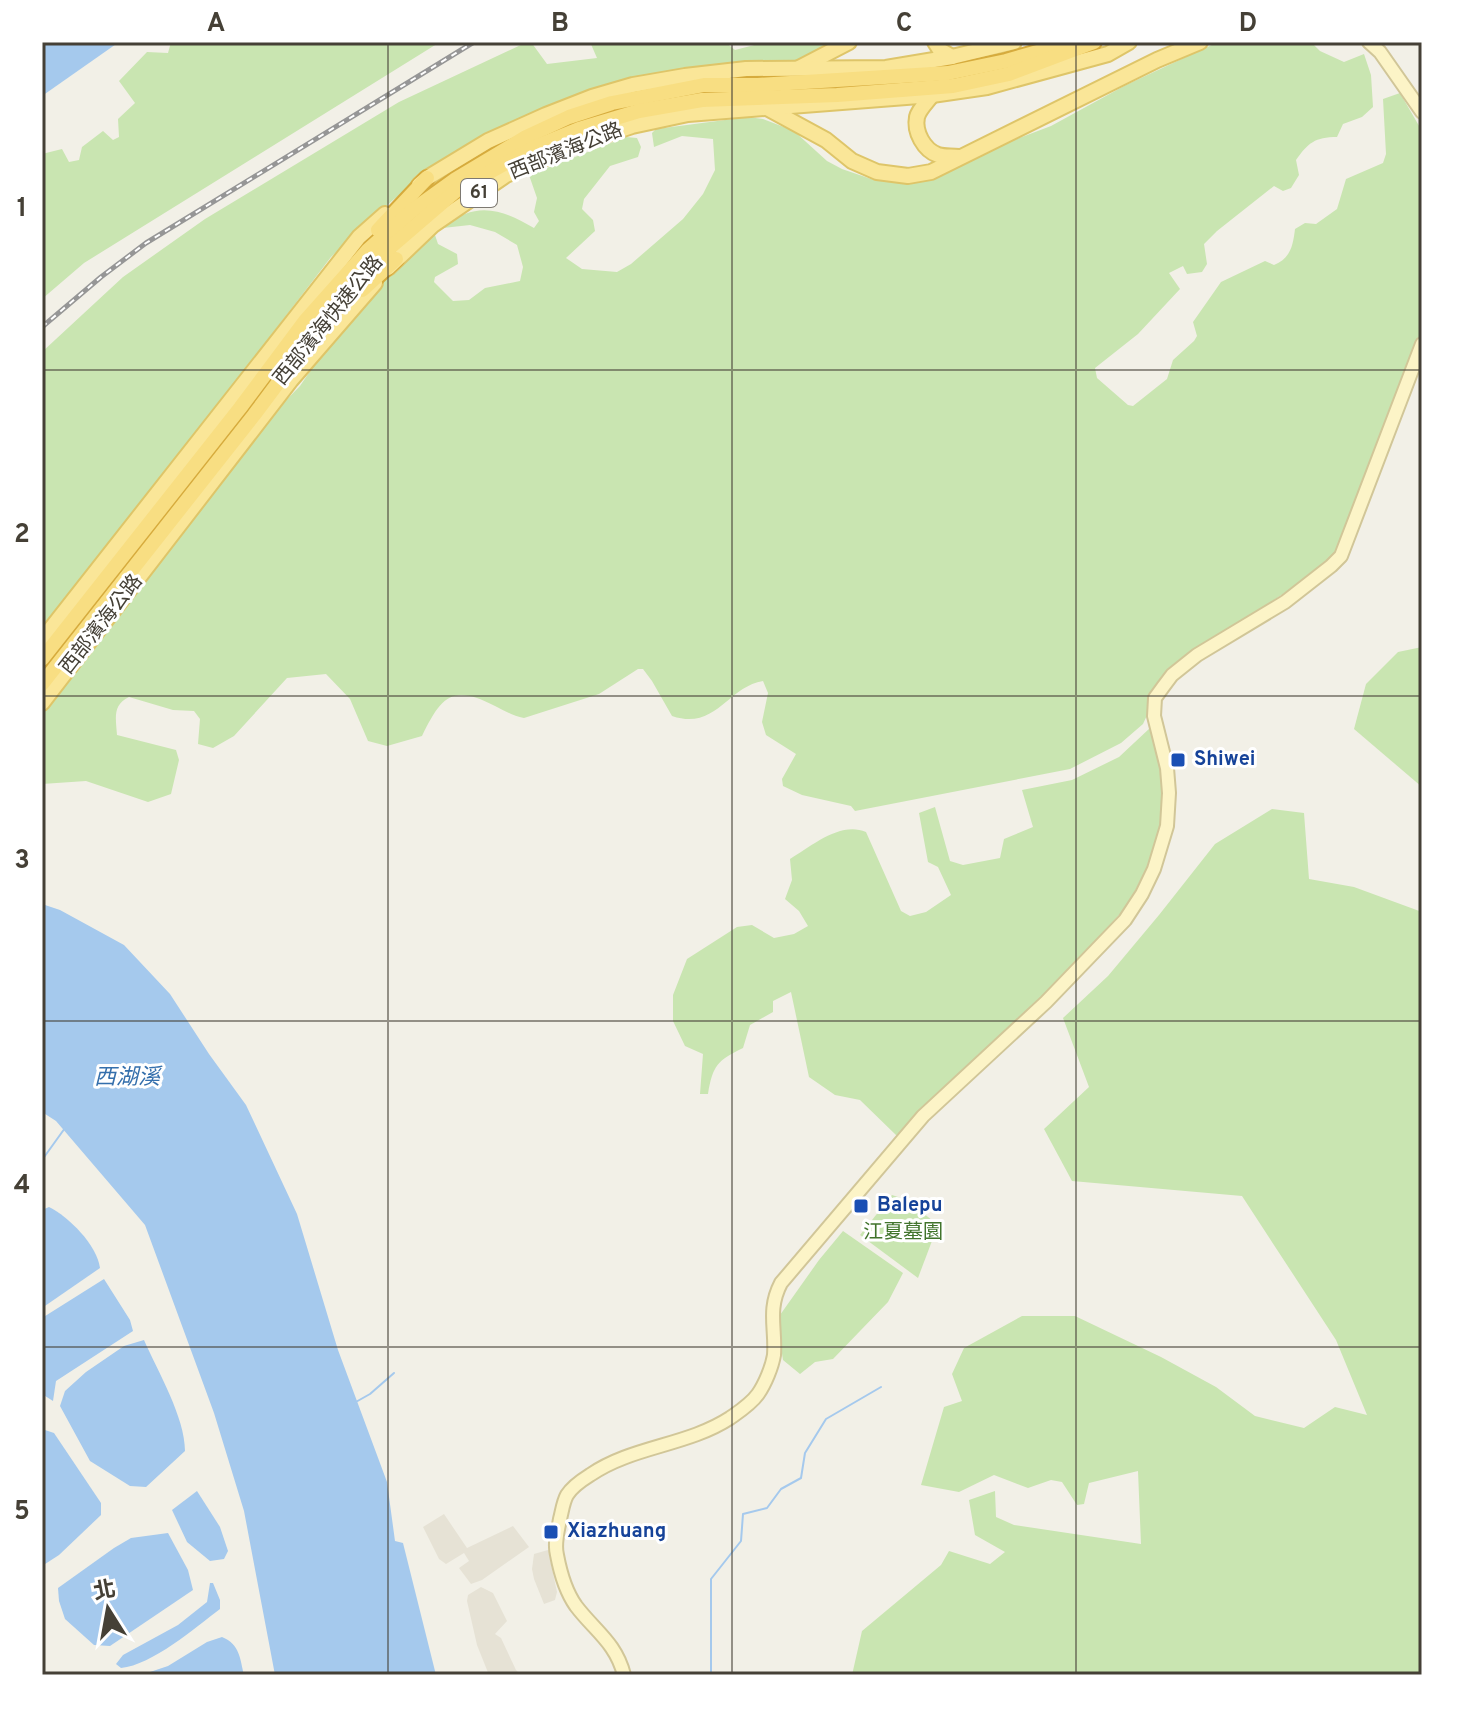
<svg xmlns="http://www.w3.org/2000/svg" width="1464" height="1717" font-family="Overpass,'Noto Sans TC',sans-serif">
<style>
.residential{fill:#e6e2d5}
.green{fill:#c9e5b1}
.water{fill:#a5c9ed}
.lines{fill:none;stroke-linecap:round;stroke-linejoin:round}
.stream{stroke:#a5c9ed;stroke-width:2}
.secondary-casing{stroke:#d1c698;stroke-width:16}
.primary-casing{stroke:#dec569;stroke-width:18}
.trunk-casing{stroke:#d6ab3d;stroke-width:18}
.secondary{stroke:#fcf4c7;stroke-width:12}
.primary{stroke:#fae698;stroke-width:14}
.trunk{stroke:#f8de82;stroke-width:14}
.rail-casing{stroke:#969696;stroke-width:5}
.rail{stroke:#fff;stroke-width:2;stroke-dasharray:6;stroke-linecap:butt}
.grid{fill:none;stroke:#454036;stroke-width:2;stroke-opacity:0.55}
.transit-dot{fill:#1a4fb4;stroke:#fff;stroke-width:3}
.labels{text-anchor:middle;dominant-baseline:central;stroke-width:6;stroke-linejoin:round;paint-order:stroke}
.shield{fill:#fff;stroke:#7d7972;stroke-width:2}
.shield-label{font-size:18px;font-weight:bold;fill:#454036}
.street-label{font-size:20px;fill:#454036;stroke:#fff}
.transit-label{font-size:20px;font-weight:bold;fill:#164399;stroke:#fff;text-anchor:start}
.park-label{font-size:20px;fill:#41742c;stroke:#fff}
.water-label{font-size:22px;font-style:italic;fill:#346fac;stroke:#fff}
.neatline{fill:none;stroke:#454036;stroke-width:3}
.grid-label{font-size:26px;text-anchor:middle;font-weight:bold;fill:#454036}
</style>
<rect width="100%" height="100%" fill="#f2f0e7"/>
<g class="residential">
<path d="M 444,1514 L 467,1548 L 513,1526 L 529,1547 L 482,1580 L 471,1584 L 459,1568 L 469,1561 L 464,1553 L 446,1564 L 439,1559 L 423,1527 Z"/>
<path d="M 548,1550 L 557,1592 L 555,1600 L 544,1604 L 534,1579 L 532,1569 L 534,1554 Z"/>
<path d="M 481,1587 L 493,1593 L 507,1621 L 495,1634 L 501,1638 L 516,1670 L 521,1675 L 489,1675 L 477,1645 L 467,1601 L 468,1595 Z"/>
</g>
<g class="green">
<path d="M 171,42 L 440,42 L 84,263 L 42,299 L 42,154 L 62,149 L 69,162 L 79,160 L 82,147 L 103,131 L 113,140 L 119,137 L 118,119 L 135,103 L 119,81 L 147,52 L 168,53 Z"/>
<path d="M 527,42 L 531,42 L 547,64 L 597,58 L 590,42 L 725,42 L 735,50 L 766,42 L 837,42 L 801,60 L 771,69 L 573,97 L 518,119 L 447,157 L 393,200 L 331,257 L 42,634 L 42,352 L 123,277 L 205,219 L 399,102 Z"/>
<path d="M 1218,42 L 1311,42 L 1320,51 L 1344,62 L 1364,54 L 1371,75 L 1373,107 L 1362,117 L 1343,124 L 1337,137 C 1315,137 1308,143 1296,160 L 1299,175 L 1291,188 L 1283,191 L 1274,186 L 1217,231 L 1204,244 L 1207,264 L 1202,272 L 1187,274 L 1183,266 L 1169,273 L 1180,289 L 1138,334 L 1095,368 L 1097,378 L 1128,405 L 1133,406 L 1167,379 L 1173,360 L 1194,341 L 1197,336 L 1193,322 L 1221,282 L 1265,261 L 1274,265 C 1291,258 1293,245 1295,229 L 1305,223 L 1316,224 L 1337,209 L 1346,179 L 1383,163 L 1386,154 L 1383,99 L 1400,93 L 1422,131 L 1422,330 L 1344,544 L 1330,561 L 1313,574 L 1173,667 L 1167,672 L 1143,724 L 1121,743 L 1070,769 L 855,811 L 851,806 L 802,795 L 783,786 L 782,779 L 796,754 L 766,735 L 762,722 L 768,693 L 763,681 C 727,687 716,731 672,716 L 652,681 L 643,669 L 638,669 L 599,694 L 524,718 C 513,716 505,711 495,706 C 452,683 441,697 422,736 L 387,746 L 368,741 L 350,699 L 326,674 L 287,678 L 234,736 L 213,748 L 198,744 L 200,719 L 194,711 L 173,710 L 129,697 C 112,705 116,719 117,735 L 176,750 L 179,760 L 171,794 L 148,802 L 86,781 L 42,784 L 42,715 L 256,431 L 300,386 L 344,321 L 423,237 L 435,235 L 438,244 L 457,254 L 458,264 L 435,277 L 434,282 L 453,301 L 469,300 L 485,288 L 520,281 L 523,267 L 517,245 L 495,232 L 470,225 L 443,228 C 450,223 457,217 465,214 C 490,204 513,216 534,228 L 539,221 L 534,212 L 537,198 L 529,175 L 626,137 L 637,138 L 641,147 L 638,157 L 610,166 L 584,199 L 582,209 L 593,220 L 595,231 L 566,258 L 582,269 L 617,272 L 631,264 L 683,219 L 703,194 L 715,170 L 713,139 L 682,136 L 654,147 L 652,133 L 656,129 L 748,117 L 763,119 L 794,131 L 827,161 L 842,169 L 874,180 L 901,183 L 956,168 L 996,147 L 1051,126 L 1126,85 Z"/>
<path d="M 1422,647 L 1422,787 L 1354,729 L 1366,684 L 1398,652 Z"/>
<path d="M 1150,728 L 1159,728 L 1166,829 L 1128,905 L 1031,1012 L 897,1136 L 860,1100 L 835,1095 L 809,1077 L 791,992 L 773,1001 L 773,1012 L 750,1025 L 743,1048 C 717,1061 713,1065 708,1094 L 700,1094 L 703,1054 L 685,1046 L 673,1021 L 673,995 L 687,959 L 737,927 L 752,925 L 774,938 L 794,934 L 808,926 L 799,911 L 785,899 L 792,880 L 790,859 C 812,846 840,821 866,832 L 901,911 L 910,916 L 926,912 L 951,895 L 938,867 L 928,862 L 919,813 L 935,807 L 950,861 L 963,865 L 1000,858 L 1004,839 L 1033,827 L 1022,790 L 1072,780 L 1119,757 Z"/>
<path d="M 1272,809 L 1304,813 L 1309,879 L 1354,887 L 1422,912 L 1422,1675 L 852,1675 L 862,1631 L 941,1565 L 949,1551 L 990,1564 L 1005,1552 L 975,1535 L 969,1500 L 995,1491 L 996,1517 L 1014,1525 L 1141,1544 L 1138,1471 L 1089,1483 L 1084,1504 L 1077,1505 L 1062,1482 L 1051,1480 L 1028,1488 L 994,1475 L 959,1492 L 921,1485 L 944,1407 L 962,1401 L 952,1374 L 964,1348 L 1022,1316 L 1075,1316 L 1161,1357 L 1216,1387 L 1255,1416 L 1304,1428 L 1335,1407 L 1367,1415 L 1336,1340 L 1242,1196 L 1072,1181 L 1044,1129 L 1089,1087 L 1063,1018 L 1108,976 L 1159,915 L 1215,844 Z"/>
<path d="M 892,1195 L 907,1200 L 938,1225 L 918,1278 L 860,1235 Z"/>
<path d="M 843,1231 L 903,1273 L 888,1302 L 833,1359 L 815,1362 L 800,1374 L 783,1360 L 779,1335 L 780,1315 L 819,1260 Z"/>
</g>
<g class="water">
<path d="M 42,42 L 119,42 L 42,96 Z"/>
<path d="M 42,904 L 60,910 L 124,945 L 170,994 L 209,1054 L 246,1105 L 297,1214 L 338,1350 L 387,1482 L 395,1541 L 403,1543 L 436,1675 L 275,1675 L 244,1511 L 214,1413 L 145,1225 L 56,1121 L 42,1112 Z"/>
<path d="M 49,1207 C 69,1217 97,1245 100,1268 L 42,1308 L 42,1210 Z"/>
<path d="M 104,1279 L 130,1320 L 133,1331 L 56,1381 L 53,1401 L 42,1394 L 42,1318 Z"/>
<path d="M 144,1340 C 158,1372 185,1417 185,1451 L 146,1487 L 130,1486 L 90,1461 L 60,1406 L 65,1391 L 86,1372 L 124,1346 Z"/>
<path d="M 42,1429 L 54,1433 L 101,1503 L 101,1515 L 59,1555 L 42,1566 Z"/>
<path d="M 197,1491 L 220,1527 L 228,1551 L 224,1559 L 210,1561 L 187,1542 L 172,1510 Z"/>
<path d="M 168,1533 L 188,1570 L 193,1590 L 110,1646 L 94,1645 L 65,1619 L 59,1601 L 58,1588 L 114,1548 L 131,1538 Z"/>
<path d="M 210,1583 L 213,1583 L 220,1600 L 220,1609 C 195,1628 152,1665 121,1668 L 116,1664 L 123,1655 L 178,1625 L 207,1602 Z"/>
<path d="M 222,1637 C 240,1644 240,1659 244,1675 L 141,1675 L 168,1666 L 207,1642 Z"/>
</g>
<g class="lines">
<g class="stream">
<path d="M 42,1160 L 65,1128"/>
<path d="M 354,1403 L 370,1394 L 394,1373"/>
<path d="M 711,1675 L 711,1579 L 741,1541 L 743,1514 L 767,1508 L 781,1489 L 801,1478 L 805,1453 L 826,1419 L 881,1387"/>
</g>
<g class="secondary-casing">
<g id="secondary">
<path d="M 1369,42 L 1380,52 L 1422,112"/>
<path d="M 624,1675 C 616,1643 595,1631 576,1606 C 566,1592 560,1571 557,1555 C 554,1543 558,1531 560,1519 C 562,1512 563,1502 567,1495 C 572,1487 582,1480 590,1475 C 632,1446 687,1446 730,1418 C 740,1411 751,1404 758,1394 C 765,1384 772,1367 774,1355 C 776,1328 767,1310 781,1283 L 923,1116 L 1046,1002 L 1125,920 L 1142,894 L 1154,869 L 1167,826 L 1169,793 L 1167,768 L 1154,716 L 1155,698 L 1163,687 L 1172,675 L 1197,655 L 1285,602 L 1331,566 L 1341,556 L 1422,344"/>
</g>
</g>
<g class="primary-casing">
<g id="primary">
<path d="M 935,42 L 940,50 L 952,57"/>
<path d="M 799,68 L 849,42"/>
<path d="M 932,95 C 927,102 919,109 917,117 C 914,132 924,150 938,155 C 944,157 952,156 958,157"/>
<path d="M 769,109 L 826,140 L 852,161 L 877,172 L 908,176 L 931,172 L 1157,60 L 1200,42"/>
<path d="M 419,185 L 427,178 L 488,141 L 546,115 L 592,97 L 633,85 L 685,76 L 746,69 L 886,68 L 952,57 L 1014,42"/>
<path d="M 388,268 L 433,225 L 506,175 L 578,144 L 632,126 L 688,114 L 932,95 L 987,87 L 1108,54 L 1129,42"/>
<path d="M 42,640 L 359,237 L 385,214"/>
<path d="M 42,703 L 291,380 L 375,283"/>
</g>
</g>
<g class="trunk-casing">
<g id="trunk">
<path d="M 378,230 L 427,178"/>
<path d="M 362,290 L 396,259"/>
<path d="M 42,659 L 240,408 L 305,321 L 368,250 L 413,210 L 456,179 L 526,137 L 569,117 L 612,103 L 704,85 L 758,85 L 948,73 L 1006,61 L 1041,51 L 1063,42"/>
<path d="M 42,684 L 254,415 L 319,328 L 379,257 L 457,190 L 535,147 L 579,129 L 639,111 L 702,100 L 837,95 L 953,86 L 1009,74 L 1094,42"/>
</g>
</g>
<use href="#secondary" class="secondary"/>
<use href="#primary" class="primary"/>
<use href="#trunk" class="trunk"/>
<g class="rail-casing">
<path id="rail" d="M 42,327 L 101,277 L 146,243 L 474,42"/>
</g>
<use href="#rail" class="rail"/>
</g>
<path class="grid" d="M 388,42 L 388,1675M 732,42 L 732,1675M 1076,42 L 1076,1675M 42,370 L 1422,370M 42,696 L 1422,696M 42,1021 L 1422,1021M 42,1347 L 1422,1347"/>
<g class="transit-dot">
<rect x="1170" y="752" width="16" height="16" rx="4"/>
<rect x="853" y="1198" width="16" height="16" rx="4"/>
<rect x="543" y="1524" width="16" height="16" rx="4"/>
</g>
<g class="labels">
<rect class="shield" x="461" y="179" width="36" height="28" rx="6"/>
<g class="shield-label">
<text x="479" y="193">61</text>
</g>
<g class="street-label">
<text transform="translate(566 152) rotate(-22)">西部濱海公路</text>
<text transform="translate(329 321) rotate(-51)">西部濱海快速公路</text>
<text transform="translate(102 625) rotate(-52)">西部濱海公路</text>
</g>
<g class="transit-label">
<text x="1194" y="760">Shiwei</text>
<text x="877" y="1206">Balepu</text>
<text x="567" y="1532">Xiazhuang</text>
</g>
<g class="park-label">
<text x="903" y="1233">江夏墓園</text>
</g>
<g class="water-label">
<text x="127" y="1078">西湖溪</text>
</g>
</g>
<rect width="1464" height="1717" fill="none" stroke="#ffffff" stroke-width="88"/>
<g transform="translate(108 1609) rotate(349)" stroke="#ffffff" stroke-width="6" paint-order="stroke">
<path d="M0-6L14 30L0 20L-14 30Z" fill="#454036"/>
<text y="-12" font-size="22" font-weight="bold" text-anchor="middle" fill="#454036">北</text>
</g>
<rect x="44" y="44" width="1376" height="1629" class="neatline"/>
<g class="grid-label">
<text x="216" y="31">A</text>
<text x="560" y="31">B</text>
<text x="904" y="31">C</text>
<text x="1248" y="31">D</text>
<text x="22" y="216">1</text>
<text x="22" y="542">2</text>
<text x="22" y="868">3</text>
<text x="22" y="1193">4</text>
<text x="22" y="1519">5</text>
</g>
</svg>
